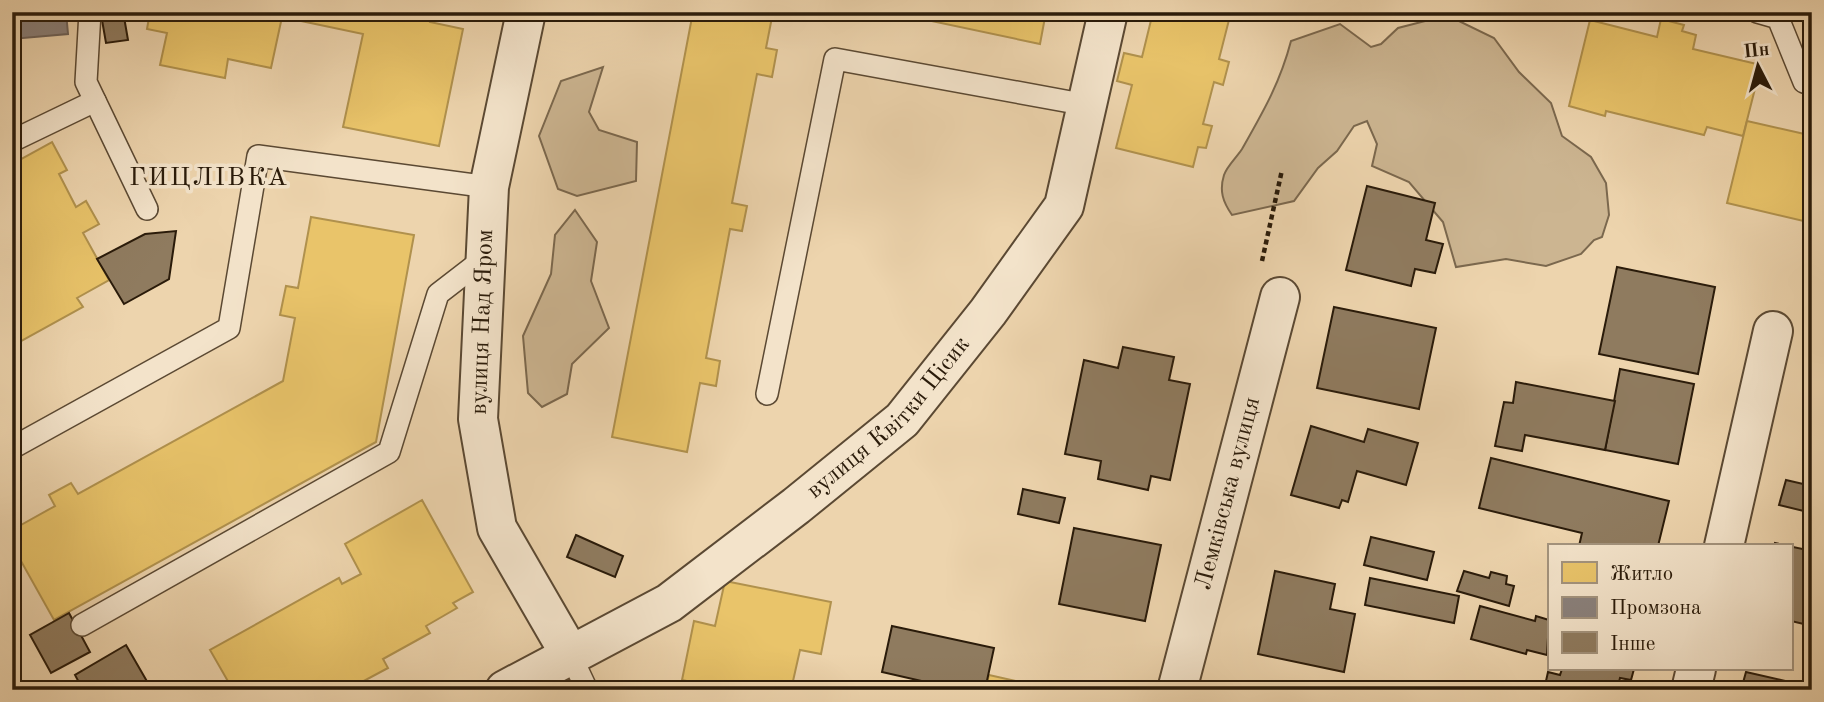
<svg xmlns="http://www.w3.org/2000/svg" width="1824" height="702" font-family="'Old Standard TT',serif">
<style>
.green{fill:#ccb591;stroke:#7b684e;stroke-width:2}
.homes{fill:#e9c46a;stroke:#b0914d;stroke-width:2}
.industry{fill:#8a817c;stroke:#6d625a;stroke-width:2}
.building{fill:#8f7b5f;stroke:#2a1b0a;stroke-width:2}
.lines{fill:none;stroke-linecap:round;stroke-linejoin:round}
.lane-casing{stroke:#5b4933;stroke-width:24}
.street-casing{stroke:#5b4933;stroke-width:42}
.path{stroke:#2a1b0a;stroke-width:4.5;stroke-dasharray:5 3.5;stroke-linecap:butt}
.lane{stroke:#f3e3ca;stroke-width:21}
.street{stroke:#f3e3ca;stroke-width:38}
.labels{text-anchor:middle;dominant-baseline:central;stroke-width:7;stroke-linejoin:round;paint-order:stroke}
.street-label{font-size:24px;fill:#2a1b0a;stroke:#f3e3ca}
.neighbourhood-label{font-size:26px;letter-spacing:2px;fill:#2a1b0a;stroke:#f3e3ca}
</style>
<rect width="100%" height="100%" fill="#edd4ad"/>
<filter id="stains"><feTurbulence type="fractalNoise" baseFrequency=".00286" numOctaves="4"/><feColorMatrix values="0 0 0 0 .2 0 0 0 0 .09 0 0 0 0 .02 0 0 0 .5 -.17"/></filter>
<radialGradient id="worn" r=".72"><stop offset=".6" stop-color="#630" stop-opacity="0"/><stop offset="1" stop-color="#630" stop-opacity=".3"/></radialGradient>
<g class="green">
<path d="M 1429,20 L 1459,21 L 1494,38 L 1519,72 L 1551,103 L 1562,136 L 1591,157 L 1606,183 L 1609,215 L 1602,237 L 1594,240 L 1581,254 L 1546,266 L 1506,259 L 1456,267 L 1443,222 L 1409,182 L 1372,166 L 1377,144 L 1367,121 L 1354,126 L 1337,151 L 1318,168 L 1294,201 L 1232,215 C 1223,202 1219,191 1224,175 C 1227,166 1237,157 1242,149 C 1263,112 1280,83 1291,41 L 1340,24 L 1371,47 L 1381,44 L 1398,28 Z"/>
<path d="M 603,67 L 589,112 L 599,130 L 637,142 L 636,181 L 577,196 L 558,189 L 539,136 L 561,81 Z"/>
<path d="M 575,210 L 597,242 L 591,281 L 609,328 L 572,364 L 567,394 L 542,407 L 528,393 L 523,336 L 551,274 L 555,235 Z"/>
</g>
<g class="homes">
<path d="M 150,12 L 432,12 L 430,22 L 463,29 L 439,146 L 343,127 L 363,34 L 282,17 L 271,68 L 228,59 L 225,78 L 160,65 L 167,33 L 147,29 Z"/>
<path d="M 693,12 L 773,12 L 766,48 L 777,50 L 772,77 L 757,74 L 732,203 L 747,206 L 742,231 L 730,229 L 706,358 L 720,361 L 716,386 L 700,383 L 687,452 L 612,437 Z"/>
<path d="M 889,12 L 1046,12 L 1040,44 Z"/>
<path d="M 1153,12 L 1231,12 L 1219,59 L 1229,62 L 1223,85 L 1214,82 L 1203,124 L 1212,126 L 1206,148 L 1198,147 L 1193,167 L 1116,148 L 1132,85 L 1117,81 L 1124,53 L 1142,57 Z"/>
<path d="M 1661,19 L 1684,25 L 1682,31 L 1696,35 L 1693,49 L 1761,65 L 1743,136 L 1707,127 L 1704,135 L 1606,111 L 1605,116 L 1569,106 L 1590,20 L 1657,37 Z"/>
<path d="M 1747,121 L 1809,135 L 1812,123 L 1812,223 L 1727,203 Z"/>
<path d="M 52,142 L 67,170 L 59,174 L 76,207 L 86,201 L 99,224 L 83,233 L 109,280 L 77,298 L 83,307 L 21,341 L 21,354 L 12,360 L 12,164 Z"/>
<path d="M 311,217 L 414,235 L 376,442 L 54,620 L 12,545 L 12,530 L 55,506 L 49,495 L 71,483 L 78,494 L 283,381 L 295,318 L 280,315 L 286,286 L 298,288 Z"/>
<path d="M 422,500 L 473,592 L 453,603 L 457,608 L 426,626 L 430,633 L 383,659 L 388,668 L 347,690 L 233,690 L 210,650 L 339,578 L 342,584 L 361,574 L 345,544 Z"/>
<path d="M 725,581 L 831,602 L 821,654 L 800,650 L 791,690 L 729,690 L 682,680 L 694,621 L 715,626 Z"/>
<path d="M 989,675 L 1056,690 L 985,690 Z"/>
</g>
<path class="industry" d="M 12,12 L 66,12 L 68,34 L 12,39 Z"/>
<g class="building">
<path d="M 124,17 L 128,40 L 106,43 L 102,20 Z"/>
<path d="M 1367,186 L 1435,203 L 1426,240 L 1443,244 L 1435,273 L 1415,269 L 1411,286 L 1346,270 Z"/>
<path d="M 176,231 L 169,279 L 124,304 L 97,259 L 145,234 Z"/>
<path d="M 1617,267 L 1715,287 L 1698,374 L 1599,354 Z"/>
<path d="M 1334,307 L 1436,328 L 1419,409 L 1317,388 Z"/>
<path d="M 1123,347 L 1174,357 L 1169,380 L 1190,384 L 1170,480 L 1151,476 L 1148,490 L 1098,479 L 1101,461 L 1065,454 L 1084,360 L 1118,368 Z"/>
<path d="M 1620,369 L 1694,384 L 1678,464 L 1605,450 Z"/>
<path d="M 1516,382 L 1615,401 L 1605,450 L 1525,435 L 1522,451 L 1495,446 L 1504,402 L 1513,403 Z"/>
<path d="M 1311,426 L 1364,442 L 1368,429 L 1418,443 L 1406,485 L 1357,471 L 1348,502 L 1342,500 L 1339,508 L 1291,495 Z"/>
<path d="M 1491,458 L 1669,501 L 1658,546 L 1579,546 L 1582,533 L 1479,508 Z"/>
<path d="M 1786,480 L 1812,486 L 1812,513 L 1779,505 Z"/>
<path d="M 1023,489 L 1065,498 L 1059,523 L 1018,514 Z"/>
<path d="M 1074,528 L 1161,545 L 1145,621 L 1059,604 Z"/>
<path d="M 576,535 L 623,556 L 615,577 L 567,557 Z"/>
<path d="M 1371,537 L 1434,552 L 1427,580 L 1364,565 Z"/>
<path d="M 1775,543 L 1812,551 L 1812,626 L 1791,621 L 1791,546 L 1774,546 Z"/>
<path d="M 1275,571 L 1335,584 L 1330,609 L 1355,614 L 1344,672 L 1258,654 Z"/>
<path d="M 1464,571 L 1489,578 L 1491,572 L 1507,576 L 1506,584 L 1514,586 L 1509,606 L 1457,591 Z"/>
<path d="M 1370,578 L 1459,596 L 1454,623 L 1365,605 Z"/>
<path d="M 1480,606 L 1535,621 L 1536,616 L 1549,620 L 1547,655 L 1527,650 L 1526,654 L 1471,639 Z"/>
<path d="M 69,613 L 90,652 L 51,673 L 30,635 Z"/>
<path d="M 892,626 L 994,648 L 985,690 L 961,690 L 882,672 Z"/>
<path d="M 126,645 L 152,690 L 83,690 L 75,675 Z"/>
<path d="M 1562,669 L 1634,669 L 1631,680 L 1620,678 L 1617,690 L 1544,690 L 1548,672 L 1560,675 Z"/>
<path d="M 1746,672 L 1807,686 L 1807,690 L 1741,690 Z"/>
</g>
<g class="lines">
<g class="lane-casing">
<g id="lane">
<path d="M 90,12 L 86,82 L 147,209"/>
<path d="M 1757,12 L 1778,18 L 1804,82 L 1812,85"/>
<path d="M 12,141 L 95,101"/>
<path d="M 767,394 L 835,59 L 1087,105"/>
<path d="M 12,448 L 229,328 L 258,156 L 489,187"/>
<path d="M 82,625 L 389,452 L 438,294 L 486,257"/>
<path d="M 571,656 L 587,690"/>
</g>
</g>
<g class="street-casing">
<g id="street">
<path d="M 526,12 L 489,187 L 478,419 L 497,528 L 571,656"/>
<path d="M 1724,546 L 1773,331"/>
<path id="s1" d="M 505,690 L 669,603 L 796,506 L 902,420 L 988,312 L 1064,206 L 1108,12"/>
<path id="s2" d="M 1177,690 L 1280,297"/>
<path d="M 1691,690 L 1696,669"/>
</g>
</g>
<path class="path" d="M 1262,261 L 1282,170"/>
<use href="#lane" class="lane"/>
<use href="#street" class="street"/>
</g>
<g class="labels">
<g class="street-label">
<text transform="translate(483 322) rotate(-88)">вулиця Над Яром</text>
<text stroke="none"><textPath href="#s1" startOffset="474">вулиця Квітки Цісик</textPath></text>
<text stroke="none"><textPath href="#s2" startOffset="203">Лемківська вулиця</textPath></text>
</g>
<g class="neighbourhood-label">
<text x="209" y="178">ГИЦЛІВКА</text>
</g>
</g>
<rect width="1824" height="702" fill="none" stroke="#edd4ad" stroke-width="42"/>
<rect x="14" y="14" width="1796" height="674" fill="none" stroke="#2a1b0a" stroke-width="3.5"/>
<rect x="21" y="21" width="1782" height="660" fill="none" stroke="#2a1b0a" stroke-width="2"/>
<rect x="1548" y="544" width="245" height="126" fill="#f3e3ca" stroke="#a3937d" stroke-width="2"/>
<rect x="1562" y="562" width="35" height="21" fill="#e9c46a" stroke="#a3937d" stroke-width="2"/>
<text x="1610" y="580" font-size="21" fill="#2a1b0a">Житло</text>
<rect x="1562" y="597" width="35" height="21" fill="#8a817c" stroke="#a3937d" stroke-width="2"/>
<text x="1610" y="614" font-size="21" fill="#2a1b0a">Промзона</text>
<rect x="1562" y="632" width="35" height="21" fill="#8f7b5f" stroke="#a3937d" stroke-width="2"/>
<text x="1610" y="650" font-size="21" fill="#2a1b0a">Інше</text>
<g transform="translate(1758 66) rotate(354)" stroke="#f3e3ca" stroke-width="5" paint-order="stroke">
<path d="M0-5L12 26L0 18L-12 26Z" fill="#2a1b0a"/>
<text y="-10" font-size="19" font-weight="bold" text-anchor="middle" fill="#2a1b0a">Пн</text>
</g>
<rect width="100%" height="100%" filter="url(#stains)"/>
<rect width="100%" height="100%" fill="url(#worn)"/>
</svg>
